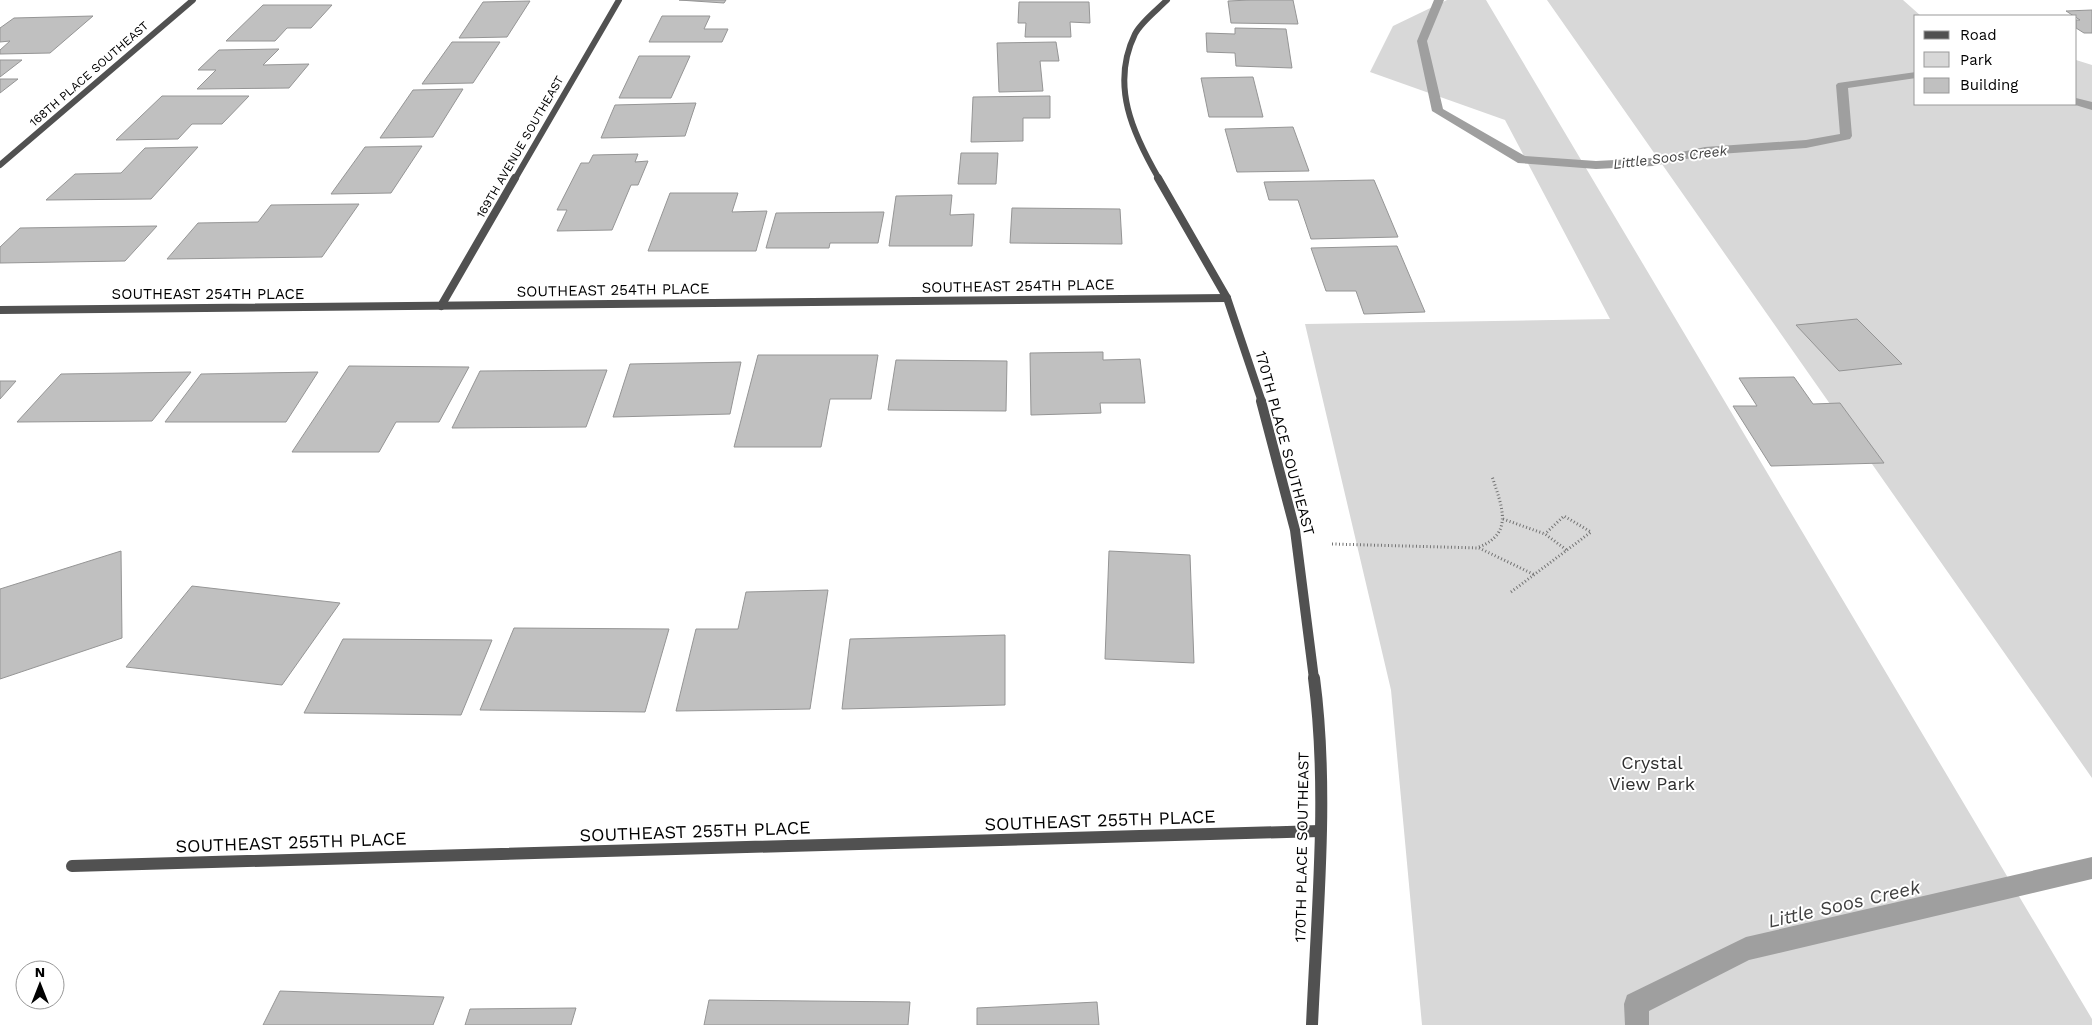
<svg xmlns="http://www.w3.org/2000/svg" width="2092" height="1025" font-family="'Work Sans',sans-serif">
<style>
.green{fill:#d8d8d8}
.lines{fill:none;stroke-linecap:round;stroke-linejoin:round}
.stream{fill:#9f9f9f;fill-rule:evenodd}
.building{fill:#c0c0c0;stroke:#959595}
.path{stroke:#737373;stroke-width:3;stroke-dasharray:1 2.5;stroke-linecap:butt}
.street-far3{stroke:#515151;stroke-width:6}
.street-far2{stroke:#515151;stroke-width:8}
.street-far1{stroke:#515151;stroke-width:10}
.street{stroke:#515151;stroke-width:12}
.labels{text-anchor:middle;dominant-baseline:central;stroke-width:4;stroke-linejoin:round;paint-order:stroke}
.far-street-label{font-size:12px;fill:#000;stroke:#fff}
.far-water-label{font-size:14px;font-style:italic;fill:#404040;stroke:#fff}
.street-label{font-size:15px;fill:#000;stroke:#fff}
.near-park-label{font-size:18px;fill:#2f2f2f;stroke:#fff}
.near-street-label{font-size:18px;fill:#000;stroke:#fff}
.near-water-label{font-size:19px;font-style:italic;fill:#404040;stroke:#fff}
</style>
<rect width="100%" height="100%" fill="#fff"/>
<g class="green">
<path d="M 1447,0 L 1486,0 L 2092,1019 L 2092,1025 L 1422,1025 L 1391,690 L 1305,324 L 1610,319 L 1505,120 L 1370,72 L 1393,26 Z"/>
<path d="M 1547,0 L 1903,0 L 1921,16 L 1916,16 L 1916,104 L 2076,104 L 2076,60 L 2092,65 L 2092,778 Z"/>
</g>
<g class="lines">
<g class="stream">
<path d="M 1434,0 L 1444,0 L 1427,41 L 1443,109 L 1525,156 L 1596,161 L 1653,158 L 1705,147 L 1806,140 L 1840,134 L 1836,85 L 1838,83 L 1916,72 L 1916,78 L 1848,88 L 1852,136 L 1850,139 L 1806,148 L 1705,155 L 1653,166 L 1596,169 L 1518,163 L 1432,111 L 1417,41 Z"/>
<path d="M 2076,98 L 2092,102 L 2092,110 L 2072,104 L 2076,104 Z"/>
<path d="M 2092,857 L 2092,879 L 1749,960 L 1649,1011 L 1649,1025 L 1625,1025 L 1624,1004 L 1627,995 L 1746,937 Z"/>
</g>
</g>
<g class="building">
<path d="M 679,0 L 726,0 L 724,3 Z"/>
<path d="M 1250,0 L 1293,0 L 1298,24 L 1231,23 L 1228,1 Z"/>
<path d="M 530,1 L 507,37 L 459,38 L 483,2 Z"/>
<path d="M 1019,2 L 1089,2 L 1090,23 L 1070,22 L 1071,37 L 1025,37 L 1026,23 L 1018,23 Z"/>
<path d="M 263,5 L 332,5 L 311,28 L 287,28 L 275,41 L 226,41 Z"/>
<path d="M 2092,10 L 2092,33 L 2084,33 L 2076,28 L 2076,20 L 2080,20 L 2066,11 Z"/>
<path d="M 93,16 L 50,53 L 0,54 L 0,50 L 10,41 L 0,42 L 0,28 L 14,18 Z"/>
<path d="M 662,16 L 710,16 L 704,29 L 728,29 L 722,42 L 649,42 Z"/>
<path d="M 1235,28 L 1286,29 L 1292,68 L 1236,66 L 1235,53 L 1207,52 L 1206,33 L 1235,34 Z"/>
<path d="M 452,42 L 500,42 L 473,83 L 422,84 Z"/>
<path d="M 1056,42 L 1059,61 L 1040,61 L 1043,91 L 999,92 L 997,43 Z"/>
<path d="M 279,49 L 263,65 L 309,64 L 289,88 L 197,89 L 216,70 L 198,70 L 219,50 Z"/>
<path d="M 639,56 L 690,56 L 671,98 L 619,98 Z"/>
<path d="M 0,60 L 22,60 L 0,77 Z"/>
<path d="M 1253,77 L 1263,117 L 1209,117 L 1201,78 Z"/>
<path d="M 0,79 L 18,79 L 0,93 Z"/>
<path d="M 463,89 L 433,137 L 380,138 L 413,90 Z"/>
<path d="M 162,96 L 249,96 L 222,124 L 192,124 L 178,139 L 116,140 Z"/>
<path d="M 1050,96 L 1050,118 L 1023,118 L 1023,141 L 971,142 L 973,97 Z"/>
<path d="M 696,103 L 685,136 L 601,138 L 615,105 Z"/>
<path d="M 1293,127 L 1309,171 L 1237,172 L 1225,129 Z"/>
<path d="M 422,146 L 391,193 L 331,194 L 365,147 Z"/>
<path d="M 198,147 L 151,199 L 46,200 L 75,174 L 121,173 L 145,148 Z"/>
<path d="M 961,153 L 998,153 L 996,184 L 958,184 Z"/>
<path d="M 638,154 L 635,162 L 648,161 L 638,185 L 631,185 L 612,230 L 557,231 L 567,210 L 557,210 L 581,163 L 589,163 L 593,155 Z"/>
<path d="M 1374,180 L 1398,237 L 1311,239 L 1298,200 L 1269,200 L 1264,182 Z"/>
<path d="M 670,193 L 738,193 L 732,212 L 767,211 L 756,251 L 648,251 Z"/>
<path d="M 952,195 L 950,215 L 974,214 L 972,246 L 889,246 L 896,196 Z"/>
<path d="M 359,204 L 322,257 L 167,259 L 198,223 L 258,222 L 271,205 Z"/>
<path d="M 1012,208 L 1120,209 L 1122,244 L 1010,243 Z"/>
<path d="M 884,212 L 878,243 L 830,243 L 829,248 L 766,248 L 776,213 Z"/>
<path d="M 157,226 L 125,261 L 0,263 L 0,247 L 20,228 Z"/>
<path d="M 1397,246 L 1425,312 L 1364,314 L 1356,291 L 1326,291 L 1311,248 Z"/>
<path d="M 1857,319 L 1902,364 L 1839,371 L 1796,325 Z"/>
<path d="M 1103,352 L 1103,360 L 1140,359 L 1145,403 L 1100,403 L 1101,413 L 1031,415 L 1030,353 Z"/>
<path d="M 758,355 L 878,355 L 871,399 L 830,399 L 821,447 L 734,447 Z"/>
<path d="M 896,360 L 1007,361 L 1006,411 L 888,410 Z"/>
<path d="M 741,362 L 730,414 L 613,417 L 630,364 Z"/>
<path d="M 349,366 L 469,367 L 439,422 L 396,422 L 379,452 L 292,452 Z"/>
<path d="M 607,370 L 586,427 L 452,428 L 480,371 Z"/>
<path d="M 191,372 L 152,421 L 17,422 L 61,374 Z"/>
<path d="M 318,372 L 286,422 L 165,422 L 201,374 Z"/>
<path d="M 1794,377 L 1813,404 L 1840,403 L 1884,463 L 1771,466 L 1733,406 L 1757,406 L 1739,378 Z"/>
<path d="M 0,381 L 16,381 L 0,399 Z"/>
<path d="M 121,551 L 122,638 L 0,679 L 0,589 Z"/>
<path d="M 1109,551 L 1190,555 L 1194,663 L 1105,659 Z"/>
<path d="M 192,586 L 340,603 L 282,685 L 126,667 Z"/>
<path d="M 828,590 L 810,709 L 676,711 L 696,629 L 738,629 L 746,592 Z"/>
<path d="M 514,628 L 669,629 L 645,712 L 480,710 Z"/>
<path d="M 1005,635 L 1005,705 L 842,709 L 850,639 Z"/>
<path d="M 343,639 L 492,640 L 461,715 L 304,713 Z"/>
<path d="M 280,991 L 444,997 L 433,1025 L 263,1025 Z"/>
<path d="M 709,1000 L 910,1002 L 908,1025 L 704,1025 Z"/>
<path d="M 1097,1002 L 1099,1025 L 977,1025 L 977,1008 Z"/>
<path d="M 576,1008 L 571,1025 L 465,1025 L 470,1009 Z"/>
</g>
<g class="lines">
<g class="path">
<path d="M 1503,519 L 1545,534 L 1568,551"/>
<path d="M 1332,544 L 1479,548 L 1535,575"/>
<path d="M 1479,547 C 1515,533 1501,505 1492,476"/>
<path d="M 1511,592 L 1591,532 L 1564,516 L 1545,534"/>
</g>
<g class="street-far3">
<path d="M 0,165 L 193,0"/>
<path d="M 515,179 L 619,0"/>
<path d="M 1159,179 C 1133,134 1110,85 1135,34 C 1141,22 1157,10 1167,0"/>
</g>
<g class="street-far2">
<path d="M 1158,178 L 1227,298 L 1262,402"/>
<path d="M 441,306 L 515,178"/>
<path d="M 0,310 L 1227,298"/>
</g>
<path class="street-far1" d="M 1261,401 L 1295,530 L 1314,679"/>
<g class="street">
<path d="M 72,866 L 1320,831"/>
<path d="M 1312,1025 C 1317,911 1329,791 1314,678"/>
</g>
</g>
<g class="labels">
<g class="far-street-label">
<text transform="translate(89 74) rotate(-41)">168TH PLACE SOUTHEAST</text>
<text transform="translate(520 147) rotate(-60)">169TH AVENUE SOUTHEAST</text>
</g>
<g class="far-water-label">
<text transform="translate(1670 157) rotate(-7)">Little Soos Creek</text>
</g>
<g class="street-label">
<text transform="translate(1018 286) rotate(-1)">SOUTHEAST 254TH PLACE</text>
<text transform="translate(613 290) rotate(-1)">SOUTHEAST 254TH PLACE</text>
<text x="208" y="294">SOUTHEAST 254TH PLACE</text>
<text transform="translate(1285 443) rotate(75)">170TH PLACE SOUTHEAST</text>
<text transform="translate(1302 847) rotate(-89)">170TH PLACE SOUTHEAST</text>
</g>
<g class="near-park-label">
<text x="1652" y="762">Crystal<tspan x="1652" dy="21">View Park</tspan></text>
</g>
<g class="near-street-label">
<text transform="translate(1100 820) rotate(-2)">SOUTHEAST 255TH PLACE</text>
<text transform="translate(695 831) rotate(-2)">SOUTHEAST 255TH PLACE</text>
<text transform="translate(291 842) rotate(-2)">SOUTHEAST 255TH PLACE</text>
</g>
<g class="near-water-label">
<text transform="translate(1844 904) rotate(-13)">Little Soos Creek</text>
</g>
</g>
<rect x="1914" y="15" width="162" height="90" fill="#ffffff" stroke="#999999"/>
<rect x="1924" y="31" width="25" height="8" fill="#515151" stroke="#999999"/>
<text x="1960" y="40" font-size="15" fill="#000000">Road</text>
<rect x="1924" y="52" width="25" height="15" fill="#d8d8d8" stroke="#999999"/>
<text x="1960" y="65" font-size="15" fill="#000000">Park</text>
<rect x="1924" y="78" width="25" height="15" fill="#c0c0c0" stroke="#999999"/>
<text x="1960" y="90" font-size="15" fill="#000000">Building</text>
<g transform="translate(40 985)"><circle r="24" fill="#ffffff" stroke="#999999"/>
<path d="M0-4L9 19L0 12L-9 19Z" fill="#000000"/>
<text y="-8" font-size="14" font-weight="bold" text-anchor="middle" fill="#000000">N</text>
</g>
</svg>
